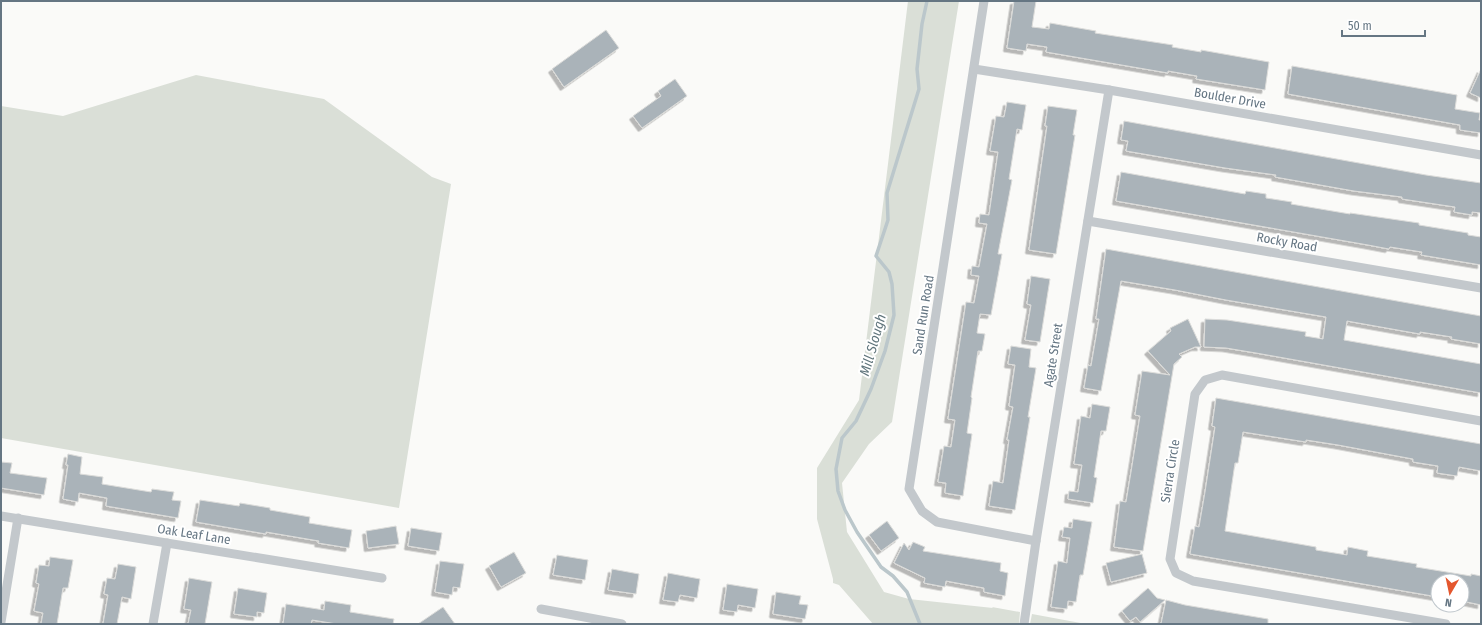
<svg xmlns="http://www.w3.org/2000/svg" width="1482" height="625" font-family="'Fira Sans Condensed',sans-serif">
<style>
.green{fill:#dadfd7}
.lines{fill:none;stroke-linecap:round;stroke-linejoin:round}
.stream{stroke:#bbc7cb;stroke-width:3.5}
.building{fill:#aab3b9;stroke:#dcdcda;filter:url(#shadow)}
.street{stroke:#c3c8cc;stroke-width:9}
.labels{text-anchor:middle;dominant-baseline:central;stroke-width:4;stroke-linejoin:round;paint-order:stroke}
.street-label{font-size:13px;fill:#657683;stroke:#fff}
.water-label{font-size:14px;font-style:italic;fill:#60757c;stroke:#fff}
</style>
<defs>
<filter id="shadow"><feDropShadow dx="-3.5" dy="3.5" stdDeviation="0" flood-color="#0004"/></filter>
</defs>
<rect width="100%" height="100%" fill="#fafaf8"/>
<g class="green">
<path d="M 908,1 L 959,1 L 892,422 L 869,444 L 842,483 L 847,532 L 884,592 L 909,599 L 993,608 L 992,607 L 1020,612 L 1019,624 L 873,624 L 839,585 L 833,583 L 833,579 L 817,519 L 817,468 L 859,400 Z"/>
<path d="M 196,75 L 324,99 L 432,177 L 451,184 L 399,508 L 1,438 L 1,106 L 63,116 Z"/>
<path d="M 1032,614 L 1086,624 L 1088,624 L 1030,624 Z"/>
</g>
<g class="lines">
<path class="stream" d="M 920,624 L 907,592 L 893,576 L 881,567 L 857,532 L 845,510 L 838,491 L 836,469 L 842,438 L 856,421 L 871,389 L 885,351 L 894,315 L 892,284 L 889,272 L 876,256 L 888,220 L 887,193 L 919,89 L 917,69 L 922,24 L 927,1"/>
</g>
<g class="building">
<path d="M 1014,1 L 1036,1 L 1032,27 L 1049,29 L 1050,23 L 1096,31 L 1095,33 L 1173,45 L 1172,47 L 1201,52 L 1201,50 L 1269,62 L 1265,90 L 1196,79 L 1197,76 L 1168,71 L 1168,73 L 1046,52 L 1047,47 L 1027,44 L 1026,51 L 1007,48 Z"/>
<path d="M 606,30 L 619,48 L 564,87 L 552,69 Z"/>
<path d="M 1292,66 L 1457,95 L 1455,109 L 1480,113 L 1479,120 L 1481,120 L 1481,133 L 1460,130 L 1460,125 L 1288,94 Z"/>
<path d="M 1481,69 L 1481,98 L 1470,93 Z"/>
<path d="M 675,79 L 687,96 L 642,128 L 633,116 L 661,96 L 658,91 Z"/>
<path d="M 1007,102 L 1026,105 L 1022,130 L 1017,129 L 1009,179 L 1012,180 L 998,254 L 1002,254 L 991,315 L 980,314 L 977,333 L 985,334 L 982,351 L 978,351 L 971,397 L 972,398 L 967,433 L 972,434 L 963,496 L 945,493 L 946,483 L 938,482 L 944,446 L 951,447 L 955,420 L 948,419 L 966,302 L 974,303 L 979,276 L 971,275 L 972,266 L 979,267 L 987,224 L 979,223 L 980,214 L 989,215 L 998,152 L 990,151 L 996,116 L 1004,117 Z"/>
<path d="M 1048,106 L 1077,110 L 1073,135 L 1075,135 L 1056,254 L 1029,250 L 1047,126 L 1045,126 Z"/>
<path d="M 1124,121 L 1426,175 L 1481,183 L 1481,213 L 1472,212 L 1472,215 L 1454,212 L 1455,207 L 1402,199 L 1402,197 L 1354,191 L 1275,177 L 1276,175 L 1225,168 L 1126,151 L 1128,141 L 1121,140 Z"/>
<path d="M 1121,172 L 1245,194 L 1246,191 L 1266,194 L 1266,198 L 1292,202 L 1291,204 L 1350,214 L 1350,213 L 1419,223 L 1419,225 L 1468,233 L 1468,235 L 1481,237 L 1481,265 L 1421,255 L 1422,252 L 1390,247 L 1389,249 L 1368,245 L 1116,201 Z"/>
<path d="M 1106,249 L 1481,316 L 1481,344 L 1451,339 L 1452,337 L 1420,332 L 1420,334 L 1347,321 L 1344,340 L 1481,364 L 1481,393 L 1256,353 L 1226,348 L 1204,347 L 1205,319 L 1227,320 L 1306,332 L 1305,336 L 1323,339 L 1326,317 L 1226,300 L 1175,290 L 1121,281 L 1101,391 L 1084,388 L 1088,365 L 1091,366 L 1099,319 L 1096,319 Z"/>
<path d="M 1031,276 L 1050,279 L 1040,342 L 1025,340 L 1031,305 L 1027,304 Z"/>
<path d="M 1188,319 L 1201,347 L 1195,347 L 1179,354 L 1182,357 L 1174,364 L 1143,551 L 1114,547 L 1120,501 L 1126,502 L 1131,472 L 1140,416 L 1135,415 L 1142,371 L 1170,375 L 1148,351 L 1171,331 L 1170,328 Z"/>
<path d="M 1011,346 L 1031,349 L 1029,367 L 1036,368 L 1028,417 L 1030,417 L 1015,510 L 989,506 L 993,481 L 1003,483 L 1009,440 L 1007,440 L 1013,407 L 1009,406 L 1015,365 L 1008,364 Z"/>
<path d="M 1216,398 L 1481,444 L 1481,471 L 1459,467 L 1457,476 L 1437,473 L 1438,466 L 1413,462 L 1413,459 L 1338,445 L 1306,440 L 1306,442 L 1243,432 L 1238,463 L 1235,463 L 1225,531 L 1316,547 L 1316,550 L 1347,555 L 1348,547 L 1368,551 L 1367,556 L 1417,564 L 1416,567 L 1471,576 L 1471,574 L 1481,576 L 1481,605 L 1462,601 L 1462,581 L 1438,581 L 1438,597 L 1190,554 L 1195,526 L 1199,527 L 1205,492 L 1215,427 L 1212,426 Z"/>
<path d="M 1092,404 L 1110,407 L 1106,431 L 1101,431 L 1094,477 L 1097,478 L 1093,503 L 1068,499 L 1069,491 L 1078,492 L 1082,465 L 1074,464 L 1081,416 L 1090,418 Z"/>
<path d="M 68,454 L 82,457 L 80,474 L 103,477 L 102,484 L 151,492 L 152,489 L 174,492 L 172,500 L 181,501 L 178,518 L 106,506 L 107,498 L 79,493 L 78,502 L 63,499 L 68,465 L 66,465 Z"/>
<path d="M 1,462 L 12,463 L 10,473 L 47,478 L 44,495 L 1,488 Z"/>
<path d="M 200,500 L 239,506 L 240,503 L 270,508 L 270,510 L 310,517 L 309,523 L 352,530 L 349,548 L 318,543 L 319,541 L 266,532 L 266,534 L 196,522 Z"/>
<path d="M 1073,519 L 1092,522 L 1083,575 L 1080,575 L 1076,602 L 1068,601 L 1067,609 L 1051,607 L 1058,561 L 1067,563 L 1070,538 L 1062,537 L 1064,527 L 1072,528 Z"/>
<path d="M 887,521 L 899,538 L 881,551 L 869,535 Z"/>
<path d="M 396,526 L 399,544 L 368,548 L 366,531 Z"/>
<path d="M 411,528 L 442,533 L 439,551 L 408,546 Z"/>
<path d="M 913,542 L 925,547 L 923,551 L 1001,563 L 1000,571 L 1008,573 L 1005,596 L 984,592 L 984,588 L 946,581 L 945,587 L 924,583 L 925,578 L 894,563 L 904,543 L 909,550 Z"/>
<path d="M 514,552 L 526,573 L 501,587 L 489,566 Z"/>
<path d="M 1142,554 L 1147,573 L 1111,582 L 1106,563 Z"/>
<path d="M 557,555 L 588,560 L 585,580 L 553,575 Z"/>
<path d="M 50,557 L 73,560 L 68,588 L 63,588 L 57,624 L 41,624 L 43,613 L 34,611 L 39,584 L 36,583 L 39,565 L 49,566 Z"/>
<path d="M 440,561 L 464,564 L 460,588 L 453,587 L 452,595 L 435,592 Z"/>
<path d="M 118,564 L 136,567 L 131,599 L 122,597 L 117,624 L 103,624 L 108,595 L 104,594 L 107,578 L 115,579 Z"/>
<path d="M 612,569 L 639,574 L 636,594 L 608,590 Z"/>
<path d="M 668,573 L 700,579 L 697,598 L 680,595 L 678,602 L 663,600 Z"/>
<path d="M 189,578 L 212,582 L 205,624 L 188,624 L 191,610 L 184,609 Z"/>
<path d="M 727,584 L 758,589 L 755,608 L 738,605 L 737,612 L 723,610 Z"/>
<path d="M 238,588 L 267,593 L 264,613 L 257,612 L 257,617 L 234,614 Z"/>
<path d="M 1148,588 L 1157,598 L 1165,600 L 1140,622 L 1136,617 L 1130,621 L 1122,611 Z"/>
<path d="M 776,592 L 801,596 L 799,604 L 808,605 L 805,619 L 773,614 Z"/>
<path d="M 1166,600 L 1185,605 L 1268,619 L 1268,624 L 1161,624 Z"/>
<path d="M 325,601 L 351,605 L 350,612 L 394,619 L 393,624 L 337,624 L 312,620 L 311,624 L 283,624 L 286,604 L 324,610 Z"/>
<path d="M 443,607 L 455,624 L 418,624 Z"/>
</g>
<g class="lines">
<g class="street">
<path d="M 984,1 L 909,489 L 922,511 L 937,522 L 1036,541"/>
<path d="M 974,69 L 1109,90 L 1481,155"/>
<path d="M 1088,221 L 1481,288"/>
<path d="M 1,516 L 382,578"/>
<path d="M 541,609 L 622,624"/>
<path d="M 1,622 L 18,518"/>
<path d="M 153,624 L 167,543"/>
<path d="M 1024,624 L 1036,541 L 1109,90"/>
<path d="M 1446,624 L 1193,581 L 1176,573 L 1170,559 L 1195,394 L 1205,380 L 1222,375 L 1481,421"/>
</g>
</g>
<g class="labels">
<g class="street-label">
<text transform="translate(1230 98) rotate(10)">Boulder Drive</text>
<text transform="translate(1287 242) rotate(10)">Rocky Road</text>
<text transform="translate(923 315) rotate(-81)">Sand Run Road</text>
<text transform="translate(1053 355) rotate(-81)">Agate Street</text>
<text transform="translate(1170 471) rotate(-81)">Sierra Circle</text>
<text transform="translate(194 534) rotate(9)">Oak Leaf Lane</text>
</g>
<g class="water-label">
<text transform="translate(873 345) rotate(-74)">Mill Slough</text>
</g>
</g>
<rect width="1482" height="625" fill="none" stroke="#657683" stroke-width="4"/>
<g transform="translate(1450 593) rotate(189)"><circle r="19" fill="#ffffff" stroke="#c1c8cd"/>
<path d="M0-3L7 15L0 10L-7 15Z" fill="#e4572e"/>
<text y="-6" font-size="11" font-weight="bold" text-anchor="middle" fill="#657683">N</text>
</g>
<path d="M1342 30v6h83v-6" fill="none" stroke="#657683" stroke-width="2"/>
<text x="1348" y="30" font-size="12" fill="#657683" stroke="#ffffff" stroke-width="3" paint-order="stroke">50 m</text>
</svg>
